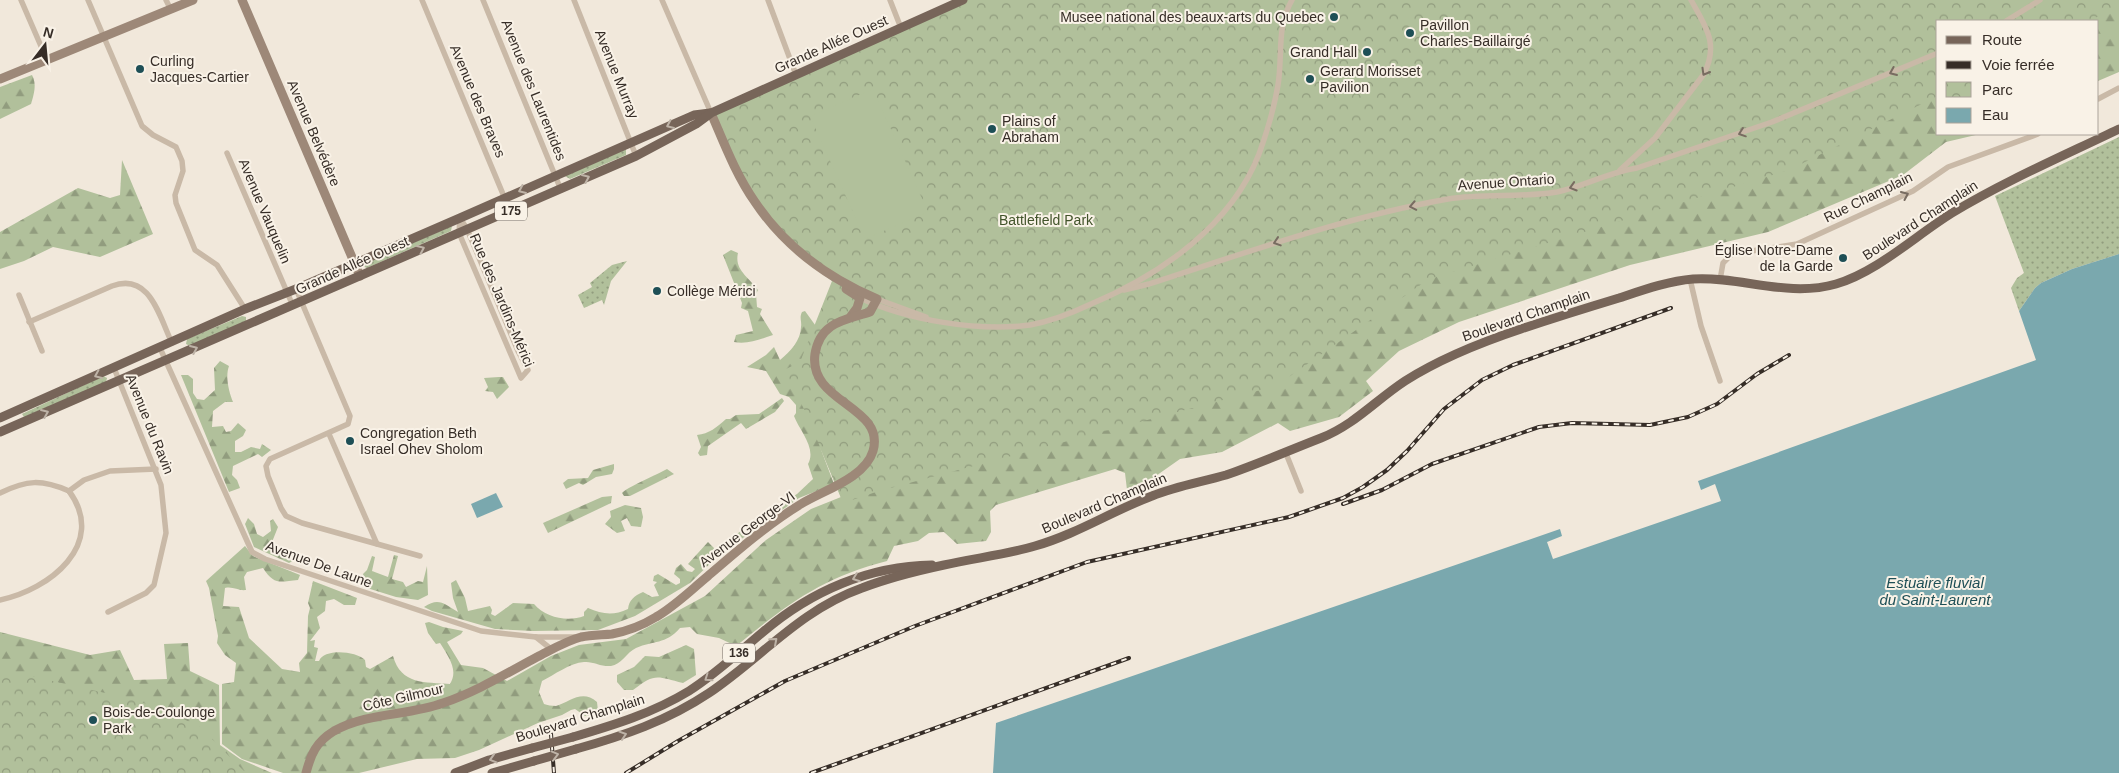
<svg xmlns="http://www.w3.org/2000/svg" width="2119" height="773" font-family="Arial,sans-serif">
<style>
.grass{fill:url(#grass-dots)}
.forest{fill:url(#forest-firs)}
.park{fill:url(#park-crowns)}
.pitch{fill:#b1c09b}
.water{fill:#7aa8ae}
.lines{fill:none;stroke-linecap:round;stroke-linejoin:round}
.street{stroke:#c9b9a7;stroke-width:5.5}
.secondary{stroke:#9d8878;stroke-width:9}
.primary{stroke:#776559;stroke-width:9}
.rail-casing{stroke:#362d27;stroke-width:4}
.rail{stroke:#f9f2e7;stroke-width:2;stroke-dasharray:5.5;stroke-linecap:butt}
.primary-bridge{stroke:#776559;stroke-width:9}
.oneway{stroke:#786c61}
.oneway2{stroke:#beb3a7}
.poi-dot{fill:#1e4f56;stroke:#f9f2e7;stroke-width:2}
.labels{text-anchor:middle;dominant-baseline:central;stroke-width:4;stroke-linejoin:round;paint-order:stroke}
.shield{fill:#f9f2e7;stroke:#706861;stroke-width:1}
.shield-label{font-size:12px;font-weight:bold;fill:#362d27}
.poi-label{font-size:14px;fill:#362d27;stroke:#f9f2e7;text-anchor:start}
.street-label{font-size:14px;fill:#362d27;stroke:#f9f2e7}
.park-label{font-size:14px;fill:#42542b;stroke:#f9f2e7}
.water-label{font-size:15px;font-style:italic;fill:#1e4f56;stroke:#f9f2e7}
</style>
<defs>
<pattern id="grass-dots" width="8" height="8" patternUnits="userSpaceOnUse" patternTransform="scale(1.25)"><rect width="8" height="8" fill="#b1c09b"/><path d="M2 2h.1M6 6h.1" fill="none" stroke="#919c7e" stroke-width="1.8" stroke-linecap="round"/></pattern>
<pattern id="forest-firs" width="22" height="20" patternUnits="userSpaceOnUse" patternTransform="scale(1.25)"><rect width="22" height="20" fill="#b1c09b"/><path d="M5 1l3.5 6h-7zM16 11l3.5 6h-7z" fill="#919c7e"/></pattern>
<pattern id="park-crowns" width="20" height="18" patternUnits="userSpaceOnUse" patternTransform="scale(1.25)"><rect width="20" height="18" fill="#b1c09b"/><path d="M2 6a3 3 0 1 1 6 0M12 15a3 3 0 1 1 6 0" fill="none" stroke="#919c7e"/></pattern>
</defs>
<rect width="100%" height="100%" fill="#f1e8db"/>
<g class="grass">
<path d="M 2119,137 L 2119,254 L 2072,269 L 2041,283 L 2035,288 L 2019,311 L 2011,288 L 2017,278 L 2024,273 L 1995,196 Z"/>
<path d="M 626,149 L 626,155 L 570,179 L 565,176 Z"/>
<path d="M 452,226 L 451,231 L 367,268 L 362,266 L 363,264 Z"/>
<path d="M 627,261 L 611,281 L 604,305 L 602,300 L 584,308 L 578,295 L 592,287 L 590,283 L 612,265 Z"/>
<path d="M 242,316 L 246,317 L 246,321 L 190,346 L 186,344 L 187,339 Z"/>
<path d="M 103,376 L 107,378 L 106,382 L 24,417 L 22,414 Z"/>
</g>
<g class="forest">
<path d="M 2119,0 L 2119,72 L 2098,81 L 2098,21 L 2033,21 Z"/>
<path d="M 1938,62 L 1938,134 L 1980,134 L 1946,142 L 1903,175 L 1768,232 L 1630,265 L 1459,322 L 1399,351 L 1366,381 L 1373,391 L 1339,417 L 1290,431 L 1278,423 L 1222,452 L 1180,459 L 1133,492 L 1127,490 L 1125,473 L 1115,469 L 996,505 L 990,511 L 991,532 L 986,541 L 957,544 L 944,532 L 929,533 L 918,541 L 894,546 L 887,561 C 821,578 788,604 736,646 L 719,638 L 697,634 L 690,627 L 680,628 C 665,645 654,640 636,648 C 627,652 621,665 611,666 C 601,667 593,661 584,662 C 570,663 554,675 542,681 L 539,692 L 544,704 C 547,705 552,706 556,706 C 570,702 582,689 597,702 L 598,711 L 594,716 L 585,716 L 575,709 L 571,710 L 562,715 L 538,723 L 479,750 L 455,758 L 417,759 L 359,773 L 283,773 L 242,759 L 222,744 L 222,684 L 234,682 L 236,663 L 225,655 L 217,643 L 218,636 L 209,588 L 206,581 L 245,546 L 253,556 L 300,575 L 298,580 C 279,582 274,585 263,568 L 247,572 L 244,577 L 246,590 C 238,591 233,586 225,588 L 223,606 L 239,607 L 249,638 L 282,669 L 300,672 L 299,663 L 307,653 L 308,616 L 310,608 L 308,603 L 313,581 L 357,598 L 355,605 L 344,605 L 334,599 L 326,601 L 325,611 L 317,617 L 320,628 L 310,641 L 315,640 L 314,647 L 318,648 L 315,661 L 319,661 C 324,648 356,651 365,660 L 366,667 L 370,669 L 393,656 C 401,685 425,682 450,684 C 459,670 448,656 440,643 L 436,644 L 428,633 L 425,623 L 429,622 L 443,627 L 463,631 L 461,634 L 447,642 L 461,665 L 483,668 L 507,681 L 551,656 L 579,645 L 626,639 L 705,596 L 766,540 L 811,509 L 841,497 L 820,447 L 834,484 L 799,498 L 726,550 L 720,550 L 720,547 L 755,520 L 797,494 L 813,479 L 808,464 C 817,448 799,430 794,416 L 796,413 L 796,405 L 789,397 L 780,394 L 766,371 L 747,367 L 766,355 L 774,347 L 780,360 C 790,352 801,340 801,327 C 802,321 799,318 802,312 L 805,311 L 818,329 Z"/>
<path d="M 32,75 C 37,84 34,94 31,104 L 0,119 L 0,87 Z"/>
<path d="M 122,160 L 153,234 L 100,257 L 53,247 L 24,261 L 0,269 L 0,232 L 78,188 L 110,198 L 120,195 Z"/>
<path d="M 731,250 L 738,253 C 734,270 749,277 758,290 L 756,294 L 757,307 L 762,309 L 760,314 L 773,335 C 761,339 747,345 734,342 L 736,335 L 753,331 L 748,311 L 741,308 L 742,303 L 723,255 Z"/>
<path d="M 220,361 L 229,366 C 225,377 229,392 233,402 L 225,402 L 213,411 L 212,427 L 223,426 L 226,432 L 231,431 L 238,423 L 246,430 L 243,436 L 235,441 L 235,452 L 241,452 L 251,447 L 260,449 L 262,444 L 271,450 L 262,457 L 258,454 L 233,466 L 232,475 L 237,480 L 240,488 L 229,492 L 181,375 L 188,375 L 193,379 L 193,393 L 197,399 L 204,400 L 215,390 L 214,368 Z"/>
<path d="M 499,377 L 503,377 L 509,387 L 497,399 L 493,392 L 485,391 L 488,387 L 484,378 Z"/>
<path d="M 782,398 L 784,401 L 775,412 L 746,429 L 741,423 L 708,446 L 707,455 L 700,456 L 698,453 L 701,447 L 697,435 C 709,434 717,427 726,419 L 730,419 L 736,415 L 759,414 Z"/>
<path d="M 614,464 L 614,469 L 612,474 L 596,477 L 583,485 L 579,483 L 566,489 L 563,483 L 568,479 L 588,478 L 593,470 Z"/>
<path d="M 667,469 L 674,474 L 630,496 L 624,496 L 622,493 C 626,488 658,474 667,469 Z"/>
<path d="M 612,496 L 611,503 L 548,533 L 543,523 L 602,497 Z"/>
<path d="M 625,505 L 641,508 L 643,517 L 641,527 L 631,526 L 627,518 L 621,521 L 625,531 L 617,533 L 605,524 L 611,517 L 610,511 Z"/>
<path d="M 248,518 L 254,524 L 257,534 L 263,537 L 271,531 L 270,521 L 273,519 L 278,527 L 270,547 L 283,553 L 294,553 L 296,559 L 289,563 L 254,547 L 245,524 Z"/>
<path d="M 708,542 L 720,554 L 690,583 L 635,616 L 598,630 L 533,631 L 495,629 L 432,611 L 424,607 C 439,597 444,604 458,612 L 453,598 L 451,583 L 456,580 L 465,598 L 468,611 L 490,606 L 492,610 L 491,614 L 495,616 L 513,603 L 534,604 C 546,618 568,622 584,616 L 584,612 L 588,608 C 602,614 613,616 628,609 C 629,600 634,596 643,592 L 652,597 L 659,596 L 654,585 L 657,582 L 653,581 L 654,576 L 658,574 L 676,585 L 680,583 L 680,579 L 674,574 L 676,568 L 681,564 L 687,571 L 692,572 L 695,569 L 688,564 Z"/>
<path d="M 394,555 L 398,556 L 392,579 L 403,582 L 406,587 L 418,581 L 423,582 L 427,566 L 428,595 L 418,600 L 396,597 L 367,588 L 363,574 L 367,570 L 372,556 L 375,557 L 372,571 L 388,577 Z"/>
<path d="M 0,632 L 90,655 L 120,650 L 134,680 L 167,679 L 164,644 L 188,643 L 190,671 L 219,685 L 220,745 L 240,759 L 272,773 L 0,773 Z"/>
<path d="M 686,645 L 694,649 L 696,675 L 683,683 C 656,676 655,673 633,690 L 624,690 L 617,682 L 617,675 L 634,667 L 645,656 L 659,657 Z"/>
</g>
<g class="park">
<path d="M 960,0 L 2119,0 L 2119,6 L 2089,21 L 1938,21 L 1938,96 L 1789,170 L 1429,279 L 1276,386 L 879,491 L 843,503 L 806,413 L 784,370 L 800,362 L 832,281 L 798,255 L 753,199 L 712,110 Z"/>
<path d="M 0,669 L 136,700 L 172,714 L 199,726 L 246,773 L 0,773 Z"/>
</g>
<path class="pitch" d="M 873,89 L 928,212 L 865,239 L 810,116 Z"/>
<g class="water">
<path d="M 2119,254 L 2119,773 L 993,773 L 996,723 L 1560,529 L 1562,536 L 1547,542 L 1553,559 L 1721,501 L 1715,484 L 1701,490 L 1698,481 L 2036,360 L 2019,311 L 2035,288 L 2041,283 L 2072,269 Z"/>
<path d="M 496,493 L 503,507 L 477,518 L 471,504 Z"/>
</g>
<g class="lines">
<g class="street">
<path d="M 21,0 L 47,60"/>
<path d="M 88,0 L 142,126 L 153,135 L 176,147 L 182,161 L 183,171 L 175,195 L 176,203 L 195,250 L 217,265 L 245,309"/>
<path d="M 166,0 L 171,10"/>
<path d="M 422,0 L 510,211"/>
<path d="M 483,0 L 561,190"/>
<path d="M 574,0 L 636,156"/>
<path d="M 662,0 L 711,113"/>
<path d="M 768,0 L 796,75"/>
<path d="M 890,0 L 901,28"/>
<path d="M 2006,21 L 2040,0"/>
<path d="M 2098,99 L 2119,88"/>
<path d="M 227,153 L 293,306"/>
<path d="M 1620,170 L 1655,138 L 1704,74 C 1719,44 1706,27 1691,0"/>
<path d="M 460,218 L 467,229 L 518,351 L 528,370 L 521,378 L 459,233 Z"/>
<path d="M 1690,279 L 1701,326 L 1720,381"/>
<path d="M 1720,280 L 1723,263 L 1732,254 L 1797,244 L 1913,191 L 1948,167 L 2038,134"/>
<path d="M 296,289 L 350,416 L 348,424 L 270,459 L 266,466 L 268,476 L 281,508 L 286,516 L 302,523 L 420,556"/>
<path d="M 1124,290 L 1149,284 C 1248,252 1345,217 1448,199 C 1484,193 1521,198 1557,192 C 1585,186 1609,172 1637,168 L 1772,122 L 1938,53"/>
<path d="M 19,295 L 42,351"/>
<path d="M 860,298 C 907,320 978,332 1030,325 C 1052,321 1072,313 1091,304 C 1160,275 1231,226 1259,154 C 1267,132 1274,108 1278,85 C 1283,54 1276,28 1292,0"/>
<path d="M 877,299 L 926,317"/>
<path d="M 29,322 L 112,286 C 150,272 159,316 172,343"/>
<path d="M 160,348 L 252,552 L 265,559 L 481,631 L 536,637 L 575,637"/>
<path d="M 329,434 L 377,544"/>
<path d="M 1285,451 L 1301,491"/>
<path d="M 69,491 L 84,480 L 110,471 L 156,469"/>
<path d="M 0,493 C 27,480 41,479 69,491"/>
<path d="M 0,600 C 49,590 108,544 69,491"/>
<path d="M 108,612 L 146,593 L 154,585 L 166,533 L 161,485 L 114,368"/>
<path d="M 536,637 L 551,649"/>
</g>
<g class="secondary">
<path d="M 242,0 L 360,276"/>
<path d="M 0,79 L 193,0"/>
<path d="M 846,289 L 860,298 L 857,308 L 851,316"/>
<path d="M 306,773 C 311,754 316,742 334,731 C 368,712 408,716 443,703 C 476,692 507,673 537,657 C 551,650 566,641 581,637 C 591,635 602,635 612,634 C 628,631 643,625 656,617 C 675,606 691,590 708,576 C 737,551 768,524 801,504 C 824,490 865,478 873,451 C 886,406 808,403 815,354 C 820,322 845,320 870,312 L 877,299 C 828,278 785,247 755,202 C 736,175 724,143 711,113"/>
</g>
<g class="primary">
<path d="M 0,418 L 245,309 L 296,289 L 460,218 L 678,122 L 694,115 L 710,113"/>
<path d="M 0,432 L 636,156 L 696,124 L 711,113 L 963,0"/>
<path d="M 573,737 C 614,725 653,713 689,691 C 716,674 739,652 763,632 C 811,591 869,566 932,565"/>
<path d="M 576,749 C 623,736 667,721 709,693 C 761,658 800,610 862,588 C 888,578 916,571 944,565 C 974,558 1005,555 1035,546 C 1077,534 1112,511 1152,496 C 1176,486 1202,482 1226,475 C 1258,464 1290,450 1321,438 C 1354,425 1376,400 1405,381 C 1441,358 1482,342 1521,329 C 1554,318 1586,308 1619,298 C 1643,290 1668,281 1693,279 C 1741,276 1787,298 1836,284 C 1877,272 1915,236 1952,213 C 2005,181 2063,156 2119,129"/>
<path d="M 455,773 L 489,760 L 532,748"/>
<path d="M 492,773 L 534,761"/>
</g>
<g class="rail-casing">
<g id="rail">
<path d="M 1343,504 L 1382,490 L 1432,464 L 1539,427 L 1572,423 L 1650,425 L 1688,417 L 1717,404 L 1757,374 L 1789,355"/>
<path d="M 551,734 L 554,773"/>
<path d="M 626,773 L 678,741 L 785,681 L 915,626 L 1087,562 L 1289,517 L 1343,498 L 1363,487 L 1387,470 L 1407,451 L 1444,409 L 1482,380 L 1513,365 L 1671,308"/>
<path d="M 811,773 L 1129,658"/>
</g>
</g>
<use href="#rail" class="rail"/>
<g class="primary-bridge">
<path d="M 532,748 L 573,737"/>
<path d="M 534,761 L 576,749"/>
</g>
</g>
<defs><path id="oneway-chevron" d="M-2-3.5L2.5 0L-2 3.5" fill="none" stroke-width="1.6" stroke-linecap="round" stroke-linejoin="round" transform="scale(1.25)"/></defs>
<g class="oneway">
<use href="#oneway-chevron" transform="translate(1705 72) rotate(120)"/>
<use href="#oneway-chevron" transform="translate(1893 72) rotate(157)"/>
<use href="#oneway-chevron" transform="translate(1742 133) rotate(161)"/>
<use href="#oneway-chevron" transform="translate(1573 187) rotate(163)"/>
<use href="#oneway-chevron" transform="translate(1905 195) rotate(-24)"/>
<use href="#oneway-chevron" transform="translate(1413 206) rotate(169)"/>
<use href="#oneway-chevron" transform="translate(1277 242) rotate(162)"/>
</g>
<g class="oneway2">
<use href="#oneway-chevron" transform="translate(670 125) rotate(156)"/>
<use href="#oneway-chevron" transform="translate(586 178) rotate(-24)"/>
<use href="#oneway-chevron" transform="translate(522 190) rotate(156)"/>
<use href="#oneway-chevron" transform="translate(421 249) rotate(-24)"/>
<use href="#oneway-chevron" transform="translate(194 349) rotate(-23)"/>
<use href="#oneway-chevron" transform="translate(98 375) rotate(156)"/>
<use href="#oneway-chevron" transform="translate(45 413) rotate(-23)"/>
<use href="#oneway-chevron" transform="translate(856 578) rotate(160)"/>
<use href="#oneway-chevron" transform="translate(774 641) rotate(-41)"/>
<use href="#oneway-chevron" transform="translate(708 678) rotate(145)"/>
<use href="#oneway-chevron" transform="translate(623 735) rotate(-18)"/>
<use href="#oneway-chevron" transform="translate(555 755) rotate(-15)"/>
<use href="#oneway-chevron" transform="translate(493 759) rotate(163)"/>
</g>
<g class="poi-dot">
<circle cx="1334" cy="17" r="5"/>
<circle cx="1410" cy="33" r="5"/>
<circle cx="1367" cy="52" r="5"/>
<circle cx="140" cy="69" r="5"/>
<circle cx="1310" cy="79" r="5"/>
<circle cx="992" cy="129" r="5"/>
<circle cx="1843" cy="258" r="5"/>
<circle cx="657" cy="291" r="5"/>
<circle cx="350" cy="441" r="5"/>
<circle cx="93" cy="720" r="5"/>
</g>
<g class="labels">
<g class="shield">
<rect x="495" y="201.5" width="32" height="19" rx="4"/>
<rect x="723" y="643.5" width="32" height="19" rx="4"/>
</g>
<g class="shield-label">
<text x="511" y="211">175</text>
<text x="739" y="653">136</text>
</g>
<g class="poi-label">
<text x="1324" y="17" text-anchor="end">Musee national des beaux-arts du Quebec</text>
<text x="1420" y="25">Pavillon<tspan x="1420" dy="16">Charles-Baillairgé</tspan></text>
<text x="1357" y="52" text-anchor="end">Grand Hall</text>
<text x="150" y="61">Curling<tspan x="150" dy="16">Jacques-Cartier</tspan></text>
<text x="1320" y="71">Gerard Morisset<tspan x="1320" dy="16">Pavilion</tspan></text>
<text x="1002" y="121">Plains of<tspan x="1002" dy="16">Abraham</tspan></text>
<text x="1833" y="250" text-anchor="end">Église Notre-Dame<tspan x="1833" dy="16">de la Garde</tspan></text>
<text x="667" y="291">Collège Mérici</text>
<text x="360" y="433">Congregation Beth<tspan x="360" dy="16">Israel Ohev Sholom</tspan></text>
<text x="103" y="712">Bois-de-Coulonge<tspan x="103" dy="16">Park</tspan></text>
</g>
<g class="street-label">
<text transform="translate(831 44) rotate(-24)">Grande Allée Ouest</text>
<text transform="translate(617 74) rotate(68)">Avenue Murray</text>
<text transform="translate(534 90) rotate(68)">Avenue des Laurentides</text>
<text transform="translate(478 101) rotate(67)">Avenue des Braves</text>
<text transform="translate(314 133) rotate(67)">Avenue Belvédère</text>
<text transform="translate(1506 182) rotate(-4)">Avenue Ontario</text>
<text transform="translate(1868 197) rotate(-26)">Rue Champlain</text>
<text transform="translate(265 211) rotate(67)">Avenue Vauquelin</text>
<text transform="translate(1920 220) rotate(-33)">Boulevard Champlain</text>
<text transform="translate(352 265) rotate(-24)">Grande Allée Ouest</text>
<text transform="translate(502 300) rotate(67)">Rue des Jardins-Mérici</text>
<text transform="translate(1526 315) rotate(-19)">Boulevard Champlain</text>
<text transform="translate(150 424) rotate(68)">Avenue du Ravin</text>
<text transform="translate(1104 503) rotate(-23)">Boulevard Champlain</text>
<text transform="translate(747 529) rotate(-37)">Avenue George-VI</text>
<text transform="translate(319 564) rotate(20)">Avenue De Laune</text>
<text transform="translate(403 697) rotate(-13)">Côte Gilmour</text>
<text transform="translate(580 718) rotate(-17)">Boulevard Champlain</text>
</g>
<g class="park-label">
<text x="1046" y="220">Battlefield Park</text>
</g>
<g class="water-label">
<text x="1935" y="582">Estuaire fluvial<tspan x="1935" dy="17">du Saint-Laurent</tspan></text>
</g>
</g>
<rect x="1936" y="20" width="162" height="115" fill="#f9f2e7" stroke="#aba39a"/>
<rect x="1946" y="36" width="25" height="8" fill="#776559" stroke="#aba39a"/>
<text x="1982" y="45" font-size="15" fill="#362d27">Route</text>
<rect x="1946" y="61" width="25" height="8" fill="#362d27" stroke="#aba39a"/>
<text x="1982" y="70" font-size="15" fill="#362d27">Voie ferrée</text>
<rect x="1946" y="82" width="25" height="15" fill="url(#park-crowns)" stroke="#aba39a"/>
<text x="1982" y="95" font-size="15" fill="#362d27">Parc</text>
<rect x="1946" y="108" width="25" height="15" fill="#7aa8ae" stroke="#aba39a"/>
<text x="1982" y="120" font-size="15" fill="#362d27">Eau</text>
<g transform="translate(45 45) rotate(16)" stroke="#f9f2e7" stroke-width="4" paint-order="stroke">
<path d="M0-4L9 19L0 12L-9 19Z" fill="#362d27"/>
<text y="-8" font-size="14" font-weight="bold" text-anchor="middle" fill="#362d27">N</text>
</g>
</svg>
